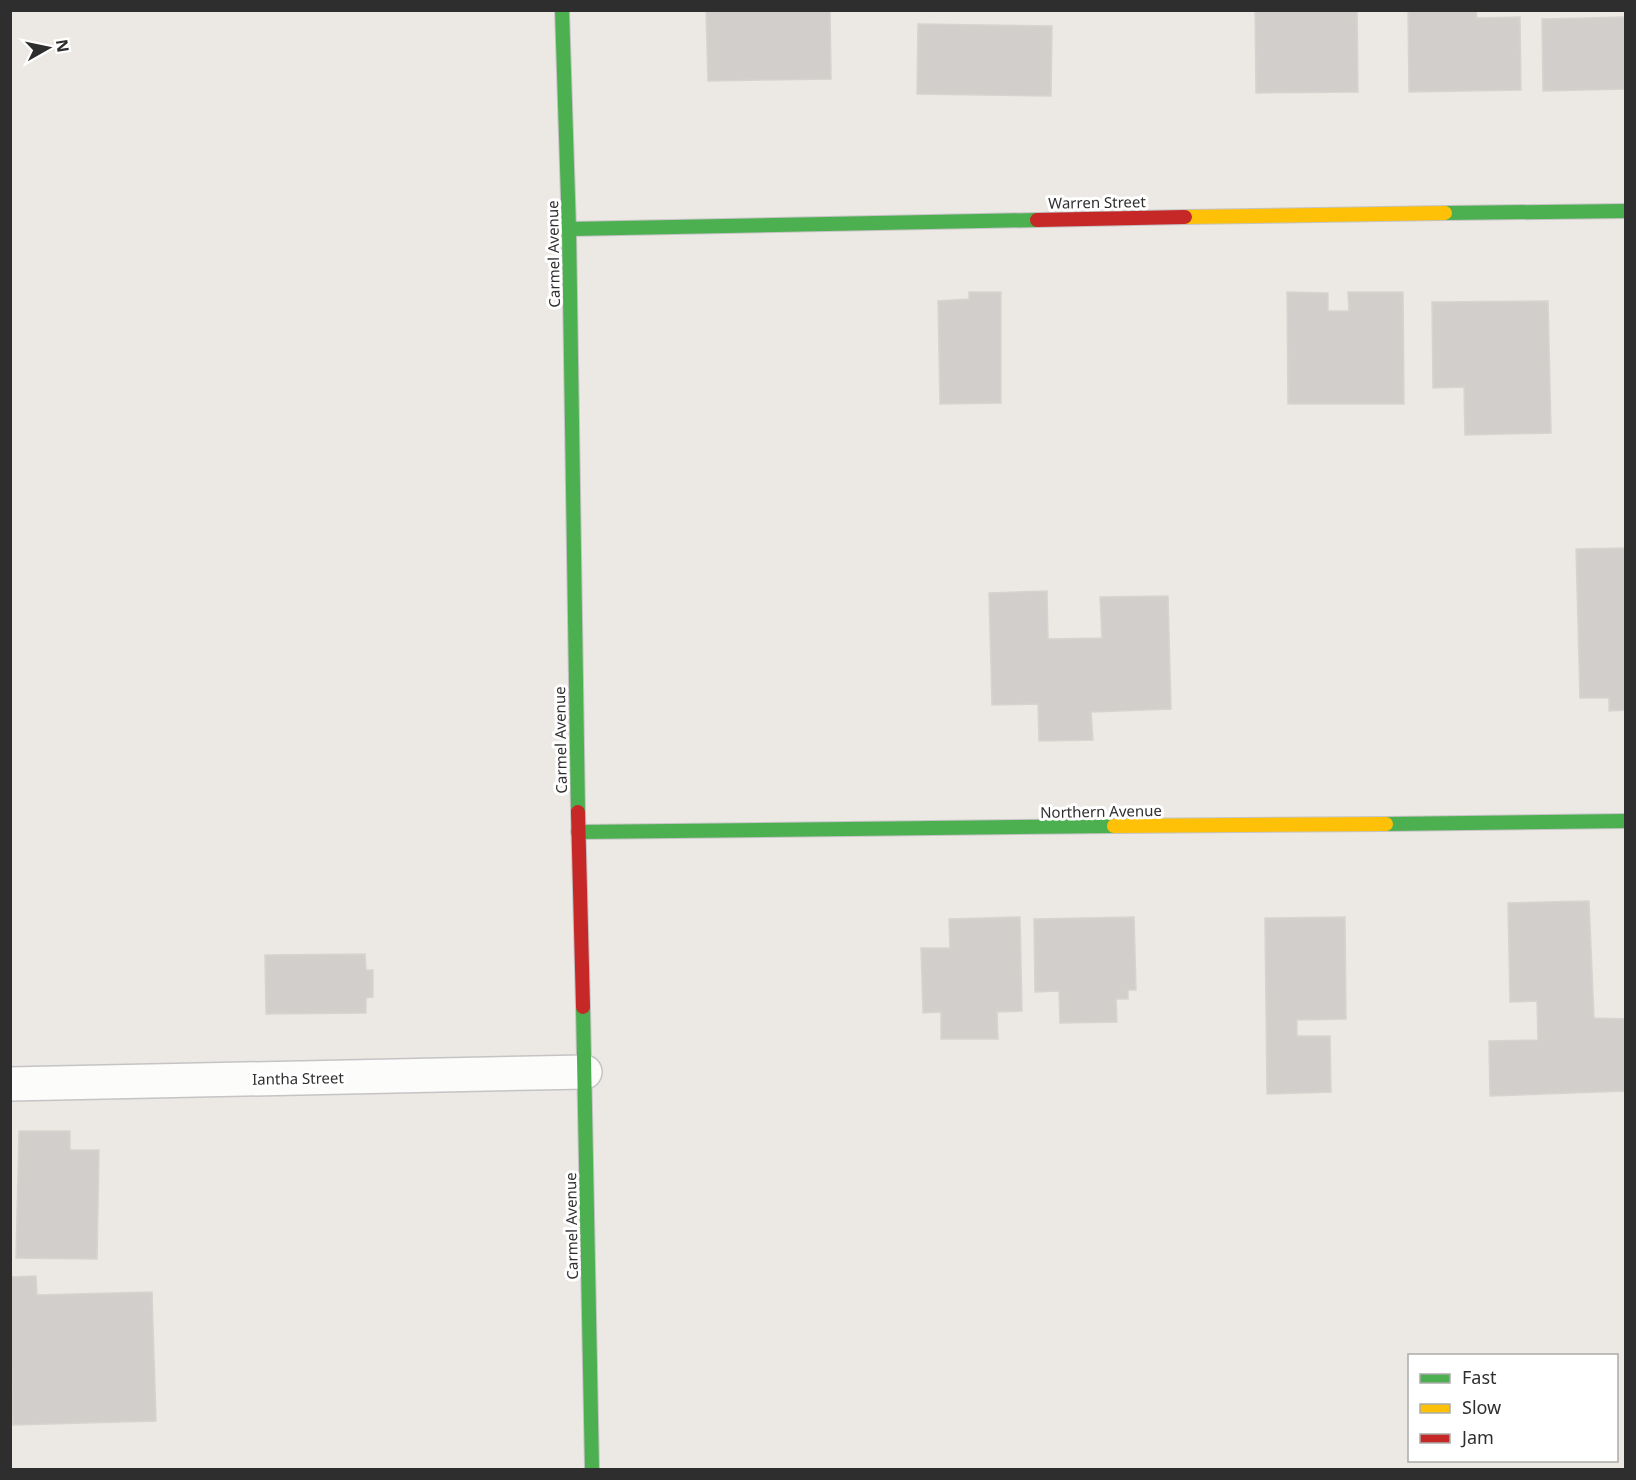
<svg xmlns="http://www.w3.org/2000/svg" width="1636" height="1480" font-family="'Noto Sans',sans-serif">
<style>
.building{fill:#d1cecb;stroke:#d7d4d0;stroke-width:1.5}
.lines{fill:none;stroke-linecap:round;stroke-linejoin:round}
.street-casing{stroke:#c5c4c5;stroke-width:36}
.fast-casing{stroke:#c5c4c5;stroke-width:16}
.slow-casing{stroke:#c5c4c5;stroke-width:16}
.jam-casing{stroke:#c5c4c5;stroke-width:16}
.street{stroke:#fcfcfb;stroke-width:33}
.fast{stroke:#4caf50;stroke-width:14}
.slow{stroke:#ffc107;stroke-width:14}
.jam{stroke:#c62828;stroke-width:14}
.labels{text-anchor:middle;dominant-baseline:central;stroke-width:6;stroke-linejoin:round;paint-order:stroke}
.street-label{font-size:15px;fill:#2e2e2e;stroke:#fff}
</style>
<rect width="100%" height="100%" fill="#ece8e4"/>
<g class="building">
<path d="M 706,10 L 830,10 L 831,79 L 708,81 Z"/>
<path d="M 1255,10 L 1357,10 L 1358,92 L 1256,93 Z"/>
<path d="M 1408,10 L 1476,10 L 1477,18 L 1520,17 L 1521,90 L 1409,92 Z"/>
<path d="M 1626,17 L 1626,89 L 1543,91 L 1542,19 Z"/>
<path d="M 918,24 L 1052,26 L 1051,96 L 917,94 Z"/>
<path d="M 969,292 L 1001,292 L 1001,403 L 940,404 L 938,301 L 969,299 Z"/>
<path d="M 1287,292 L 1328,293 L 1328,311 L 1349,311 L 1348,292 L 1403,292 L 1404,404 L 1288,404 Z"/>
<path d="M 1548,301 L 1551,433 L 1465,435 L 1464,387 L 1433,388 L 1432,302 Z"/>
<path d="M 1626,548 L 1626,710 L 1609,711 L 1609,698 L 1580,698 L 1576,549 Z"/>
<path d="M 1047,591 L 1048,639 L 1102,638 L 1100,597 L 1168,596 L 1171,709 L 1091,712 L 1093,740 L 1039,741 L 1038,704 L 992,705 L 989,593 Z"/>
<path d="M 1589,901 L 1594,1018 L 1626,1019 L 1626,1091 L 1490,1096 L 1489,1041 L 1538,1040 L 1537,1001 L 1510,1002 L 1508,903 Z"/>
<path d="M 1020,917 L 1022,1011 L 997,1012 L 998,1039 L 941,1039 L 941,1012 L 923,1013 L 921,948 L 950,948 L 949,919 Z"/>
<path d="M 1134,917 L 1136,990 L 1128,990 L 1128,999 L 1116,999 L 1117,1022 L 1060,1023 L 1059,991 L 1035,992 L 1034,919 Z"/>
<path d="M 1345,917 L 1346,1019 L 1297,1020 L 1297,1036 L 1330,1036 L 1331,1092 L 1267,1094 L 1265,918 Z"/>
<path d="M 365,954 L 366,970 L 373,970 L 373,997 L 366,998 L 366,1013 L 266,1014 L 265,955 Z"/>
<path d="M 19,1131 L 70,1131 L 70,1150 L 99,1150 L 97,1259 L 16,1258 Z"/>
<path d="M 36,1276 L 37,1295 L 152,1292 L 156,1421 L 13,1425 L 10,1277 Z"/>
</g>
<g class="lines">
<g class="street-casing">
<path id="street" d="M 10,1084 L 585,1072"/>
</g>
<g class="fast-casing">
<g id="fast">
<path d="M 562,10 L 569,229 L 578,812"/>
<path d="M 1445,213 L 1626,211"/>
<path d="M 569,229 L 1037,220"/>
<path d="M 1386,824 L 1626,821"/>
<path d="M 578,832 L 1114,826"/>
<path d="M 583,1007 L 592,1470"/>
</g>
</g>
<g class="slow-casing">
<g id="slow">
<path d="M 1185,217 L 1445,213"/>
<path d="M 1114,826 L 1386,824"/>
</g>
</g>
<g class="jam-casing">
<g id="jam">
<path d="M 1037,220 L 1185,217"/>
<path d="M 578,812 L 583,1007"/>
</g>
</g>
<use href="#street" class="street"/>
<use href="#fast" class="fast"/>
<use href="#slow" class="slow"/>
<use href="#jam" class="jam"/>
</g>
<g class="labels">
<g class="street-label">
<text transform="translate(1097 202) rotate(-1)">Warren Street</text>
<text transform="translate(553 254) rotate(-91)">Carmel Avenue</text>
<text transform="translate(560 740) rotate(-91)">Carmel Avenue</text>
<text transform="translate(1101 811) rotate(-1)">Northern Avenue</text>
<text transform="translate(298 1078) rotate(-1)">Iantha Street</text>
<text transform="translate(571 1226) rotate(-91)">Carmel Avenue</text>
</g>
</g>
<rect width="1636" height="1480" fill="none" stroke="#2e2e2e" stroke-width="24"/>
<rect x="1408" y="1354" width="210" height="108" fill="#ffffff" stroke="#ababab" stroke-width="1.5"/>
<rect x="1420" y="1374" width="30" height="9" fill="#4caf50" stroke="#ababab" stroke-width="1.5"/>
<text x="1462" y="1384" font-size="18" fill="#2e2e2e">Fast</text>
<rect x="1420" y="1404" width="30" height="9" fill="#ffc107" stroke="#ababab" stroke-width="1.5"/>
<text x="1462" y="1414" font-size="18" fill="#2e2e2e">Slow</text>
<rect x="1420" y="1434" width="30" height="9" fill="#c62828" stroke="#ababab" stroke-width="1.5"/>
<text x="1462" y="1444" font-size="18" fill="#2e2e2e">Jam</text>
<g transform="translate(48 48) rotate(81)" stroke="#ffffff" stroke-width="4.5" paint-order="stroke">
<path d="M0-4.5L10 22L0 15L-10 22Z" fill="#2e2e2e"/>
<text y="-9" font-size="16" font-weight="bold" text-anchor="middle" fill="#2e2e2e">N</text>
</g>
</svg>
